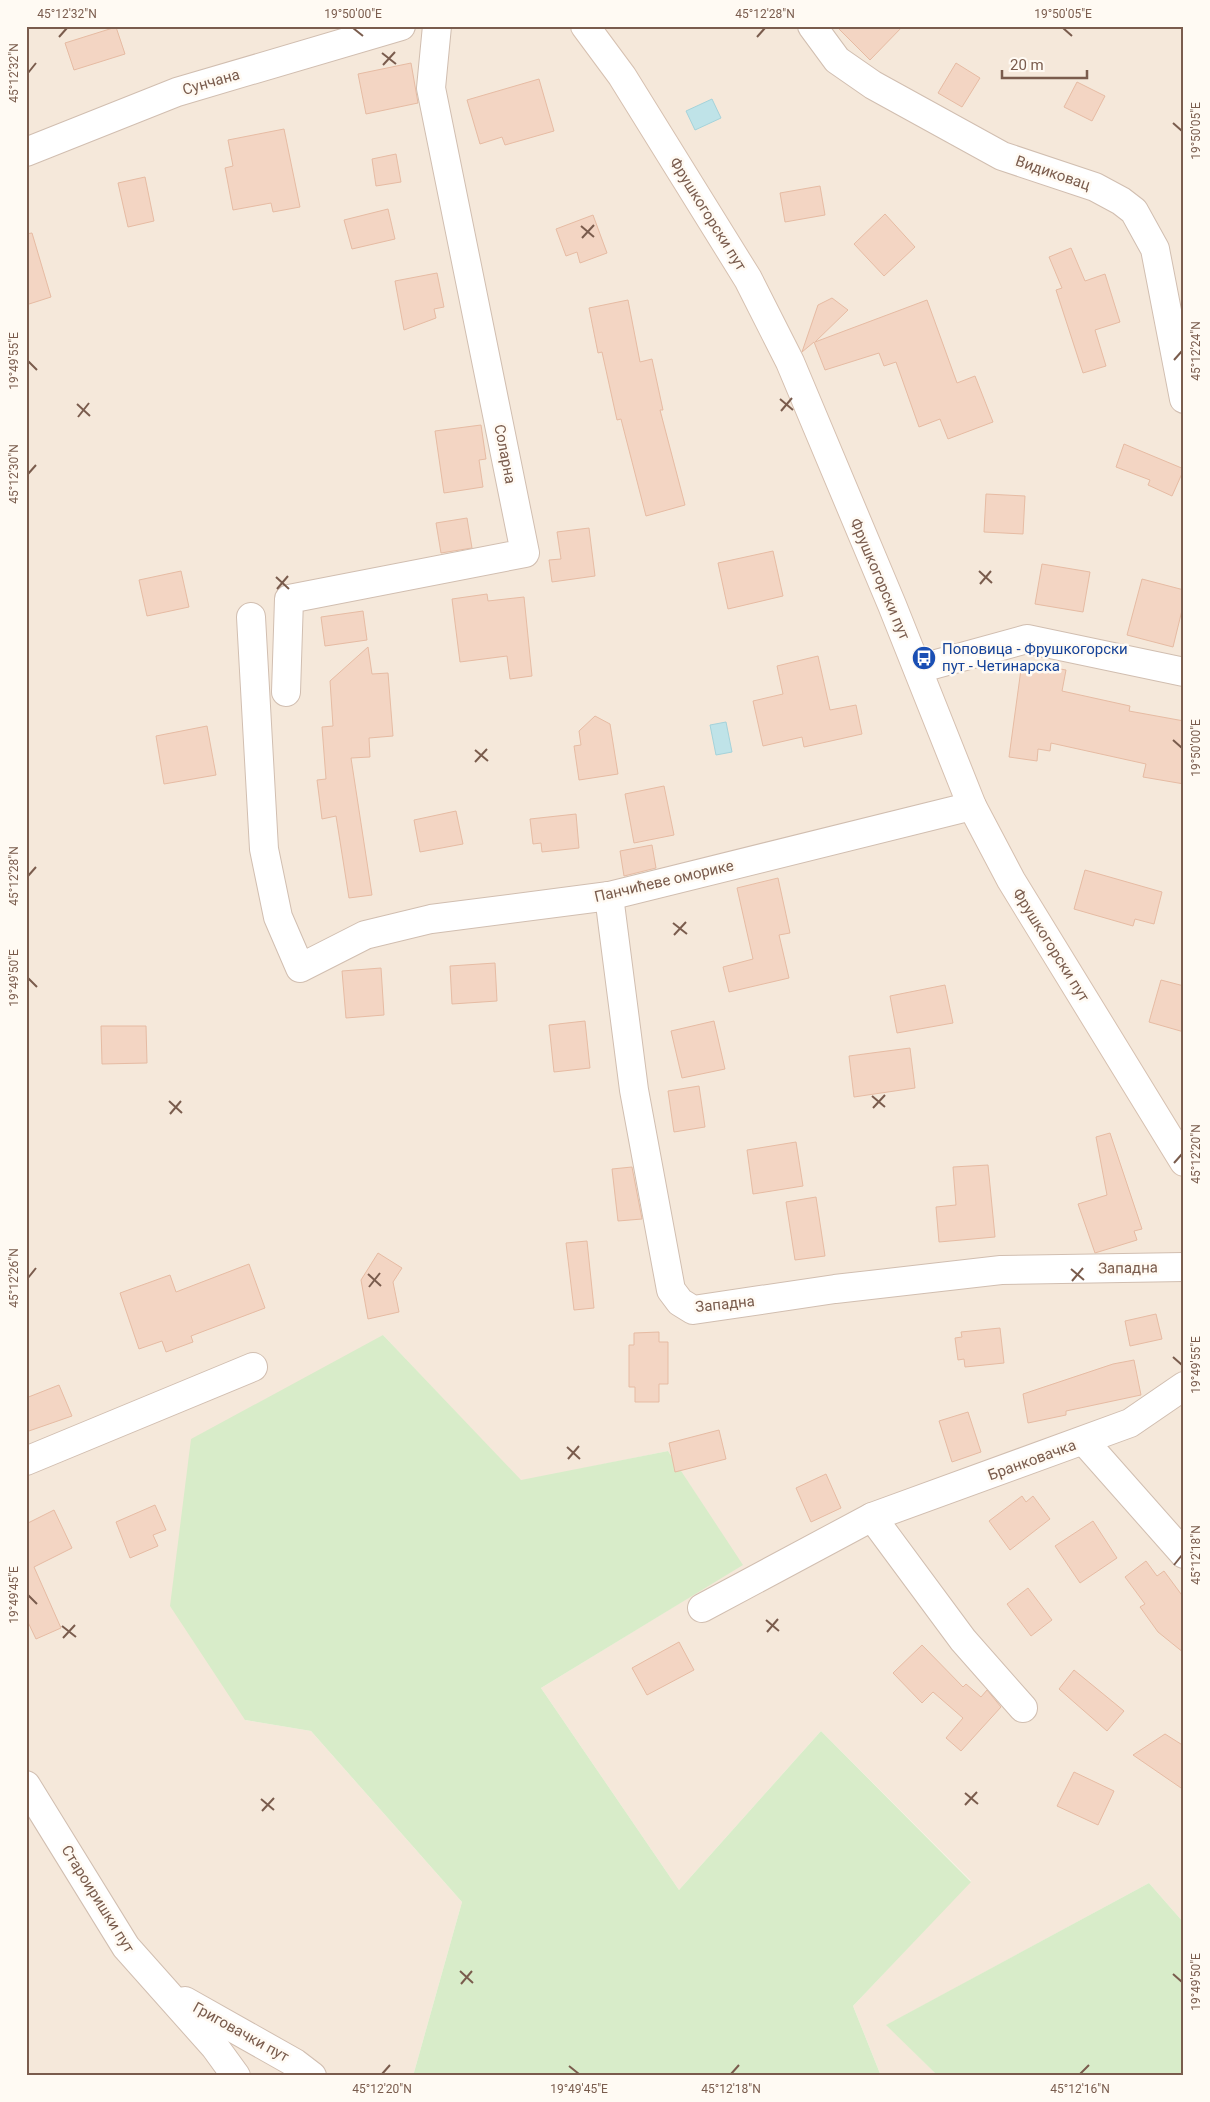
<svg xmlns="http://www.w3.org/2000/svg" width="1210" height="2102" font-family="Roboto,sans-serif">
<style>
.residential{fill:#f5e8da}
.green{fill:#d8ecc9}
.water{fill:#bfe3e8;stroke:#a5d3da}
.building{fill:#f3d5c3;stroke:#e6bba3}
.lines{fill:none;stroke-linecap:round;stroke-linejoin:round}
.street-casing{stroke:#d1beb0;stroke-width:30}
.secondary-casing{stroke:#d6c0b0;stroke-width:30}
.street{stroke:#fff;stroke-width:28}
.secondary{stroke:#fff;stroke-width:28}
.ticks{fill:none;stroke:#7a5c4d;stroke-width:2}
.labels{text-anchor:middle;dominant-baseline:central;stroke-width:5;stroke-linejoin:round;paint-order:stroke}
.street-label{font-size:15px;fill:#7a5c4d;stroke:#fffaf3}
.transit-label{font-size:15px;fill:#164399;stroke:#fffaf3;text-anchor:start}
.neatline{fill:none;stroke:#7a5c4d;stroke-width:2}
.ticks-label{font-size:12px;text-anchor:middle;fill:#7a5c4d}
</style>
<rect width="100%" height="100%" fill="#fdf6ec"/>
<path class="residential" d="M 26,26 L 1184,26 L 1184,1923 L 1149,1883 L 887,2025 L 938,2076 L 881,2076 L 853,2006 L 971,1881 L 821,1731 L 679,1890 L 541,1688 L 742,1565 L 668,1451 L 521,1481 L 383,1335 L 245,1720 L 311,1731 L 462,1902 L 413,2076 L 26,2076 Z"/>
<g class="green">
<path d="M 383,1335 L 521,1480 L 668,1451 L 743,1565 L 541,1688 L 679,1890 L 821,1731 L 971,1882 L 853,2006 L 881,2076 L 413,2076 L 462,1902 L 311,1731 L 245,1720 L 170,1606 L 191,1439 Z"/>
<path d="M 1149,1883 L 1184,1923 L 1184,2076 L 938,2076 L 886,2025 Z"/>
</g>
<g class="water">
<path d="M 712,99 L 721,118 L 695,130 L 686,111 Z"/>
<path d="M 726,722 L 732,752 L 716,755 L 710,725 Z"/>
</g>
<g class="building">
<path d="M 836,26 L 903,26 L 870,60 Z"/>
<path d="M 116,27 L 125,54 L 74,70 L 65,43 Z"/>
<path d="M 411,63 L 418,103 L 366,114 L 358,74 Z"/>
<path d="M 956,63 L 980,78 L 962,107 L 938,93 Z"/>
<path d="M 539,79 L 554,131 L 505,145 L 502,137 L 480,144 L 467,100 Z"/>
<path d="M 1077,82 L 1105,96 L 1092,121 L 1064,107 Z"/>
<path d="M 284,129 L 300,207 L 273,212 L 271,203 L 233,210 L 225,168 L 233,166 L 228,140 Z"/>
<path d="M 396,154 L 401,182 L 376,186 L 372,159 Z"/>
<path d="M 145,177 L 154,221 L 128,227 L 118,183 Z"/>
<path d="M 820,186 L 825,215 L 785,222 L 780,193 Z"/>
<path d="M 388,209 L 395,239 L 352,249 L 344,220 Z"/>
<path d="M 885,214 L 915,247 L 884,276 L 854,244 Z"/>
<path d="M 593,215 L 607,253 L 580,263 L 577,252 L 566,256 L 556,229 Z"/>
<path d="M 32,233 L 51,297 L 26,305 L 26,234 Z"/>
<path d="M 1071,248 L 1085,281 L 1105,274 L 1120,322 L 1095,330 L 1106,366 L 1083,373 L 1056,290 L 1062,288 L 1049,257 Z"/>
<path d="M 437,273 L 444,307 L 434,309 L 436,318 L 404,330 L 395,281 Z"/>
<path d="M 832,298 L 848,310 L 815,342 L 927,300 L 957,383 L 975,376 L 993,422 L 948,439 L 940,419 L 919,427 L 896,362 L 884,366 L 879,353 L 825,370 L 814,342 L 802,352 L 818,305 Z"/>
<path d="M 628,300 L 640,362 L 652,359 L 663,410 L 660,410 L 685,505 L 646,516 L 621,419 L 617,420 L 602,352 L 598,353 L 589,308 Z"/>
<path d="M 481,425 L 486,459 L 479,460 L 483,487 L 444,493 L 435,431 Z"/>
<path d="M 1124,444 L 1184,469 L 1172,496 L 1148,485 L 1150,480 L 1116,467 Z"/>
<path d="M 986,494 L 1025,496 L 1023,534 L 984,532 Z"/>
<path d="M 467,518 L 472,548 L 441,553 L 436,523 Z"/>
<path d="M 589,528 L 595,576 L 552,582 L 549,560 L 561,559 L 557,532 Z"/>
<path d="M 773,551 L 783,596 L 728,609 L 718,563 Z"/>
<path d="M 1042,564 L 1090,572 L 1083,612 L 1035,604 Z"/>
<path d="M 181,571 L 189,607 L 147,616 L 139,580 Z"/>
<path d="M 1142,579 L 1184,590 L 1184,602 L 1173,647 L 1127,635 Z"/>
<path d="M 487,594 L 488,601 L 524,597 L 532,676 L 510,679 L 507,656 L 460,662 L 452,599 Z"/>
<path d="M 363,611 L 367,640 L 325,646 L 321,617 Z"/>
<path d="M 368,647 L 372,674 L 388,673 L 393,736 L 369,738 L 370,757 L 351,758 L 372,895 L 349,898 L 336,816 L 322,819 L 317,780 L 326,779 L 322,727 L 333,726 L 330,681 Z"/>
<path d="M 818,656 L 830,710 L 856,705 L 862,734 L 804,747 L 802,737 L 763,746 L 753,701 L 783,694 L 777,666 Z"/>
<path d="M 1022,662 L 1066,670 L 1062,691 L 1130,706 L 1129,711 L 1184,721 L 1184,784 L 1143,777 L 1146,764 L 1051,743 L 1050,751 L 1038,749 L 1037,761 L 1009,757 Z"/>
<path d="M 595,716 L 610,724 L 618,774 L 579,780 L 574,746 L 581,745 L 579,731 Z"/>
<path d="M 207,726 L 216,775 L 164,784 L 156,736 Z"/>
<path d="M 664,786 L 674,835 L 634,843 L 625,794 Z"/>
<path d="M 456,811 L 463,844 L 420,852 L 414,820 Z"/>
<path d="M 576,814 L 579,848 L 542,852 L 541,843 L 533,844 L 530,819 Z"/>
<path d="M 652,845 L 656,868 L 624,876 L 620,851 Z"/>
<path d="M 1085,870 L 1162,892 L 1154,924 L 1135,919 L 1133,926 L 1074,909 Z"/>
<path d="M 778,878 L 790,933 L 779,935 L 789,978 L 729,992 L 723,967 L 753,959 L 737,888 Z"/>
<path d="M 495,963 L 497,1001 L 452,1004 L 450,966 Z"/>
<path d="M 381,968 L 384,1015 L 346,1018 L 342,971 Z"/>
<path d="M 1161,980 L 1184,986 L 1184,1032 L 1149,1022 Z"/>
<path d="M 945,985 L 953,1023 L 897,1033 L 890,996 Z"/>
<path d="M 585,1021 L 590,1068 L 554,1072 L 549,1025 Z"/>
<path d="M 714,1021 L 725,1069 L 682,1078 L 671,1031 Z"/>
<path d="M 101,1026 L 146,1026 L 147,1063 L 102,1064 Z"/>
<path d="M 910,1048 L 915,1088 L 854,1097 L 849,1056 Z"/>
<path d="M 699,1086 L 705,1127 L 674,1132 L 668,1091 Z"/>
<path d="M 1110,1133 L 1142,1229 L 1134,1231 L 1137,1240 L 1095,1253 L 1078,1204 L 1107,1195 L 1096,1137 Z"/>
<path d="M 796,1142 L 803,1186 L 753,1194 L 747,1150 Z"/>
<path d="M 988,1165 L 995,1237 L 939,1242 L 936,1207 L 956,1205 L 953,1167 Z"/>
<path d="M 632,1167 L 642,1219 L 618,1221 L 612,1169 Z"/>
<path d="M 816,1197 L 825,1256 L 795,1260 L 786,1202 Z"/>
<path d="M 587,1241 L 594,1308 L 574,1310 L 566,1243 Z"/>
<path d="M 378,1253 L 402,1268 L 393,1282 L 399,1312 L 368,1319 L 361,1280 Z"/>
<path d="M 249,1264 L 265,1308 L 191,1336 L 193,1342 L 166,1352 L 162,1341 L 139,1349 L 120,1293 L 170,1275 L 176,1292 Z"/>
<path d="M 1156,1314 L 1162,1339 L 1130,1346 L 1125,1321 Z"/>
<path d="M 1000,1328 L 1004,1363 L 965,1367 L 964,1359 L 958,1360 L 955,1338 L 962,1337 L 961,1332 Z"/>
<path d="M 659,1332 L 659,1342 L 668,1342 L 668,1384 L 659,1384 L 659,1402 L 635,1402 L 635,1387 L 629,1387 L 629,1345 L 634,1345 L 634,1333 Z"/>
<path d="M 1134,1360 L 1141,1395 L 1066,1411 L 1066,1415 L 1028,1423 L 1023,1394 L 1113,1364 Z"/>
<path d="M 59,1385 L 72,1416 L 26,1432 L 26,1398 Z"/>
<path d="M 968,1412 L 981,1452 L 952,1462 L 939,1421 Z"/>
<path d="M 719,1430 L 726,1459 L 675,1472 L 669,1443 Z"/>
<path d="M 826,1474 L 841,1508 L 811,1522 L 796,1488 Z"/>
<path d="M 1022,1496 L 1026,1502 L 1033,1496 L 1050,1519 L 1010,1550 L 989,1521 Z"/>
<path d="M 155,1505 L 166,1530 L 153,1535 L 158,1546 L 130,1558 L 116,1522 Z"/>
<path d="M 54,1510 L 72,1548 L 34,1567 L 61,1628 L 36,1639 L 26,1618 L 26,1524 Z"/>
<path d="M 1093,1521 L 1117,1558 L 1080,1583 L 1055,1546 Z"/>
<path d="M 1146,1561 L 1157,1576 L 1164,1571 L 1184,1598 L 1184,1653 L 1158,1632 L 1140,1607 L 1145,1604 L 1125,1577 Z"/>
<path d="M 1028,1588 L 1052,1620 L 1031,1636 L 1007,1604 Z"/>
<path d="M 679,1642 L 694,1670 L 647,1695 L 632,1668 Z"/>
<path d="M 922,1645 L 963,1687 L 966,1684 L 981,1697 L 987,1690 L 1001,1707 L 961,1751 L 946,1738 L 963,1718 L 933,1692 L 922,1703 L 893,1673 Z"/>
<path d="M 1074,1670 L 1124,1711 L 1107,1731 L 1059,1689 Z"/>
<path d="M 1165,1734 L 1184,1746 L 1184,1790 L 1133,1755 Z"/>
<path d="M 1074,1772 L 1114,1791 L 1098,1825 L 1057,1806 Z"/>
</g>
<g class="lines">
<g class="street-casing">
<g id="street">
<path d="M 812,26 L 837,60 L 873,85 L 1002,156 L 1095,187 L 1121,201 L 1134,211 L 1155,249 L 1184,399"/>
<path d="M 26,152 L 177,92 L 401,26"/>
<path d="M 251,617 L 264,849 L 278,917 L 300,968 L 365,935 L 431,919 L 609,896 L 972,806"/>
<path d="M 918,669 L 1027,639 L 1184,672"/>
<path d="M 286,692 L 289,599 L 525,553 L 431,88 L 437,26"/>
<path d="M 609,896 L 634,1090 L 671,1290 L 680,1302 L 693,1310 L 835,1289 L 1001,1270 L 1184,1267"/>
<path d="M 1084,1441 L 1184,1554"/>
<path d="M 26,1461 L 253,1367"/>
<path d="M 872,1517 L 963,1640 L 1023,1708"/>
<path d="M 702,1608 L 872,1517 L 1130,1423 L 1184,1386"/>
<path d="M 26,1785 L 126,1947 L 215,2047 L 236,2076"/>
<path d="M 185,2001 L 295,2063 L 312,2076"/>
</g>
</g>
<g class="secondary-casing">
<path id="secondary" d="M 585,26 L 622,76 L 748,279 L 790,362 L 892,605 L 972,806 L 1011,880 L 1184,1162"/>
</g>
<use href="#street" class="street"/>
<use href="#secondary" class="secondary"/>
</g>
<path class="ticks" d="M 353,28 L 363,36M 1063,28 L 1072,36M 59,37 L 67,28M 757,37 L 765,28M 382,53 L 396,64M 383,65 L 395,52M 28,73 L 36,63M 1173,123 L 1182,131M 581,226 L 594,237M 582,238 L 594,225M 1174,360 L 1182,351M 28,361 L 37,370M 780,399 L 793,410M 77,404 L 90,416M 781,411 L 792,398M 78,417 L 89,403M 28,474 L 36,465M 979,571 L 992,583M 276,577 L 289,589M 980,584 L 991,571M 277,589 L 288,576M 1173,740 L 1182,748M 475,750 L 488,761M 475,762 L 487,749M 28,876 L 36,867M 673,923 L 687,934M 674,935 L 686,922M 28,978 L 37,987M 872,1096 L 885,1107M 169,1101 L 182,1113M 873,1108 L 885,1095M 170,1114 L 181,1101M 1174,1163 L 1182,1154M 1071,1269 L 1084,1280M 368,1274 L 381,1286M 28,1278 L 36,1268M 1072,1281 L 1083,1268M 369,1287 L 380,1273M 1173,1357 L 1182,1365M 567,1447 L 580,1459M 568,1459 L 579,1446M 1174,1565 L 1182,1555M 28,1595 L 37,1604M 766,1620 L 779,1631M 62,1626 L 76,1637M 767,1632 L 778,1619M 63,1638 L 75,1625M 965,1793 L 978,1804M 261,1799 L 274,1810M 965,1805 L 977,1792M 262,1811 L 274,1798M 460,1971 L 473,1983M 1173,1974 L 1182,1982M 461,1984 L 472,1971M 569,2066 L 579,2074M 382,2074 L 390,2065M 731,2074 L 739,2065M 1080,2074 L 1089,2065"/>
<defs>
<g id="bus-disc" transform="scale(1.25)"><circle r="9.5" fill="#1a4fb4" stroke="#fffaf3"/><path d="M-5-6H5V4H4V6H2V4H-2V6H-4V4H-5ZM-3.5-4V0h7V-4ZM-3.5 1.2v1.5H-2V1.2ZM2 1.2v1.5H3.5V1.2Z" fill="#fff"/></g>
</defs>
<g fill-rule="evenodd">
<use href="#bus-disc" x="924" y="658"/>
</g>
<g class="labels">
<g class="street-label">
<text transform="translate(211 82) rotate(-16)">Сунчана</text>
<text transform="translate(1053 173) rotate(19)">Видиковац</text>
<text transform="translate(708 214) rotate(58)">Фрушкогорски пут</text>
<text transform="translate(505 454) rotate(79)">Соларна</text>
<text transform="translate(880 579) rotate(67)">Фрушкогорски пут</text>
<text transform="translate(664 881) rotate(-13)">Панчићеве оморике</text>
<text transform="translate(1051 945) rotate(58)">Фрушкогорски пут</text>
<text transform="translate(1128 1268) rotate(-1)">Западна</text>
<text transform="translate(725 1304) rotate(-6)">Западна</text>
<text transform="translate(1032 1460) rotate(-20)">Бранковачка</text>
<text transform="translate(98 1899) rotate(58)">Староиришки пут</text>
<text transform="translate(241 2032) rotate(29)">Григовачки пут</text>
</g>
<g class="transit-label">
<text x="942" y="649">Поповица - Фрушкогорски<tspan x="942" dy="17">пут - Четинарска</tspan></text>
</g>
</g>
<rect width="1210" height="2102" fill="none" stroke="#fffaf3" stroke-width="55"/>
<path d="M1002 70v8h85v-8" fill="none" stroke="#7a5c4d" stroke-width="2.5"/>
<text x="1010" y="70" font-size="15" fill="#7a5c4d" stroke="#fffaf3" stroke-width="4" paint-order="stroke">20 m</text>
<rect x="28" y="28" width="1154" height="2046" class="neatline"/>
<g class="ticks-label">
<text x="67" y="18">45°12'32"N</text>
<text x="353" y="18">19°50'00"E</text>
<text x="765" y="18">45°12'28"N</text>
<text x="1063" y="18">19°50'05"E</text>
<text transform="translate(14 73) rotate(-90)" y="4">45°12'32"N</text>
<text transform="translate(1196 131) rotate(-90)" y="4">19°50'05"E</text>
<text transform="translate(1196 351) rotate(-90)" y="4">45°12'24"N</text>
<text transform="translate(14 361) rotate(-90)" y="4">19°49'55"E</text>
<text transform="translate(14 474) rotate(-90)" y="4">45°12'30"N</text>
<text transform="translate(1196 748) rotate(-90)" y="4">19°50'00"E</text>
<text transform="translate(14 876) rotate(-90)" y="4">45°12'28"N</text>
<text transform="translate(14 978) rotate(-90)" y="4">19°49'50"E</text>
<text transform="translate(1196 1154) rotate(-90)" y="4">45°12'20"N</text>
<text transform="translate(14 1278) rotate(-90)" y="4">45°12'26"N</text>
<text transform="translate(1196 1365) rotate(-90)" y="4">19°49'55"E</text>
<text transform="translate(1196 1555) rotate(-90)" y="4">45°12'18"N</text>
<text transform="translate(14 1595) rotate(-90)" y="4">19°49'45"E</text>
<text transform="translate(1196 1982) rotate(-90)" y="4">19°49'50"E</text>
<text x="382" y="2093">45°12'20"N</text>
<text x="579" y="2093">19°49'45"E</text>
<text x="731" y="2093">45°12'18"N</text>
<text x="1080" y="2093">45°12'16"N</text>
</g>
</svg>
